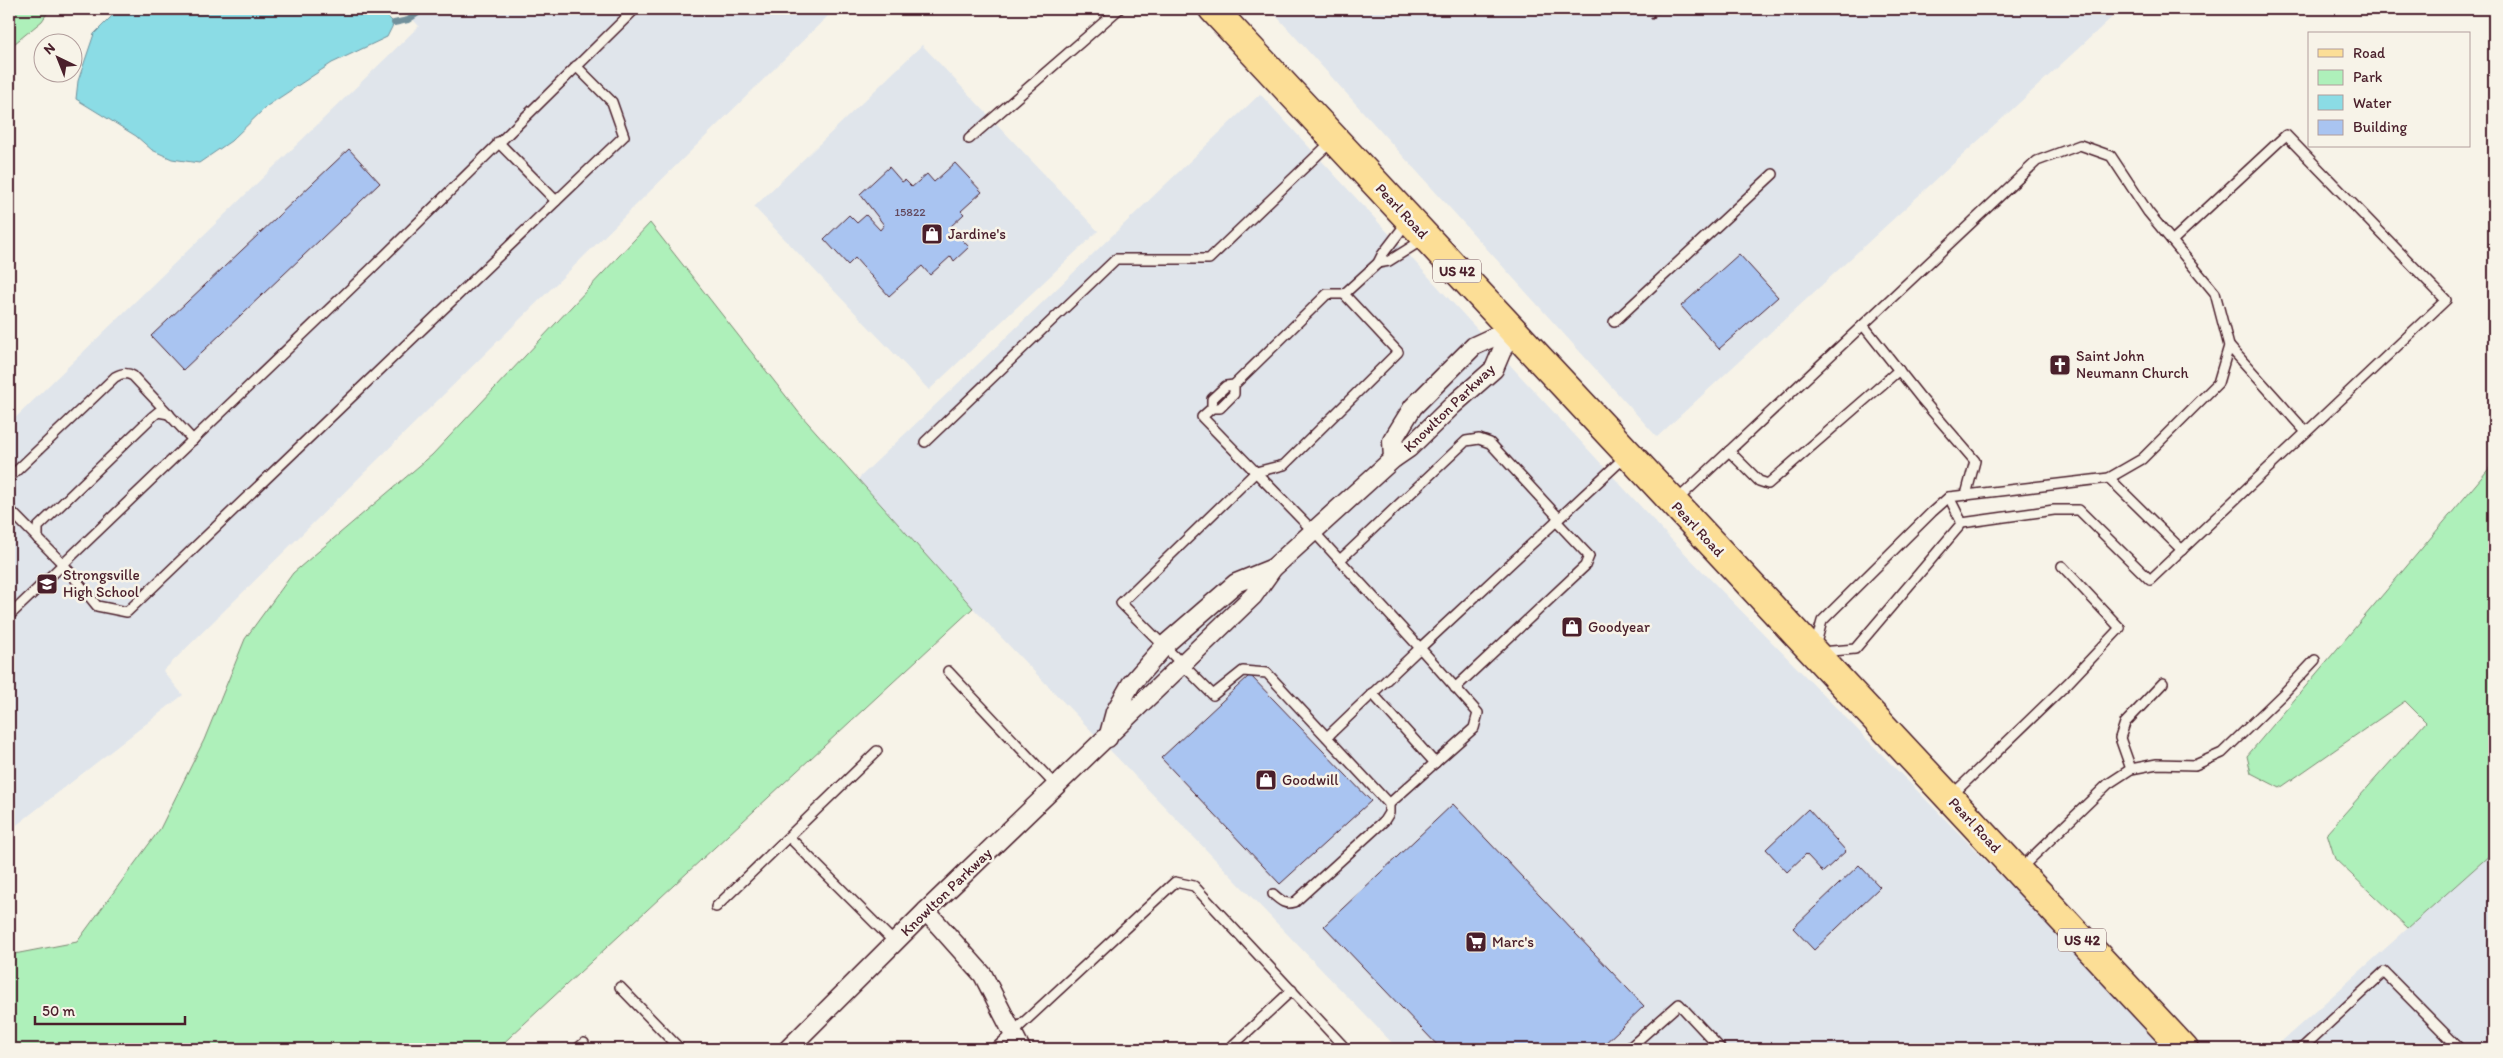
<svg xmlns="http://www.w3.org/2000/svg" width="2503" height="1058" font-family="Itim,sans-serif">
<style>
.built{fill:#e0e5eb}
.green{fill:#aef0ba;stroke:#7c8872}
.water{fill:#8bdce5;stroke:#71909b}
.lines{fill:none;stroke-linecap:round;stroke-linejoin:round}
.stream{stroke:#71909b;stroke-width:6}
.building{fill:#a9c4f1;stroke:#4a1f2b}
.lane-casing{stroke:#4a1f2b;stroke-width:12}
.street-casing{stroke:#4a1f2b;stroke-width:21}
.primary-casing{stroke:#4a1f2b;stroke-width:31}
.path{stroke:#4a1f2b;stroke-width:3;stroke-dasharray:5 4;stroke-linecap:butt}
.lane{stroke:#f7f3e8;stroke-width:9}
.street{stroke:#f7f3e8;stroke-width:18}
.primary{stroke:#fcde96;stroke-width:28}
.labels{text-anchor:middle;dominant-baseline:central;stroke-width:5;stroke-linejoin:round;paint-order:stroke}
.number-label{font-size:12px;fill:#62485c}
.shield{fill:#f7f3e8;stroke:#7e5f64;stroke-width:1}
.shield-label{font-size:14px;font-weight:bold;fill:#4a1f2b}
.street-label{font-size:15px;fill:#4a1f2b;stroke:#f7f3e8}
.poi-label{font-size:15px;fill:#4a1f2b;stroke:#f7f3e8;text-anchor:start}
</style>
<rect width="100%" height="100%" fill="#f7f3e8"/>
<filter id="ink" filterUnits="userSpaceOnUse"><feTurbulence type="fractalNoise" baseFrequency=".02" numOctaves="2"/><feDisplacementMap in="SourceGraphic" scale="10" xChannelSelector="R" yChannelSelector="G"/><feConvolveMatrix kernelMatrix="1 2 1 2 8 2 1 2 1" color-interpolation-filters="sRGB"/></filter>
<g filter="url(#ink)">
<g class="built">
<path d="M 403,9 L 835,9 L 163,671 L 183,695 L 9,831 L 9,424 L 419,26 Z"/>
<path d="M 1270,9 L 2121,9 L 1657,437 Z"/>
<path d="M 922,45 L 1098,231 L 929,390 L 754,207 Z"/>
<path d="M 1260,94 L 1667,535 L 2170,1049 L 1398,1049 L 973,608 L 858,479 Z"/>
<path d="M 2492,853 L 2494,856 L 2494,1049 L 2273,1049 Z"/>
</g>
<g class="green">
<path d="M 9,9 L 50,9 L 42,21 L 9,48 Z"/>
<path d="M 650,223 L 800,414 L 973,608 L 497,1049 L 9,1049 L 9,955 L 77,942 L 160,829 L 204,740 L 245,639 L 293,573 L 432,455 Z"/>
<path d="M 2494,455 L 2494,856 L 2491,854 L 2408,928 L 2335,859 L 2327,833 L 2426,722 L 2405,701 L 2280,788 L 2251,773 L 2247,756 L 2492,465 Z"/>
</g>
<path class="water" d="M 119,9 L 261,9 L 296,13 L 321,9 L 372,9 L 383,12 L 394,23 L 387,37 L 332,63 L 267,106 L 231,141 L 199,163 L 172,159 L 152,150 L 136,136 L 76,99 L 78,81 L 94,34 Z"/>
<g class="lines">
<path class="stream" d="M 394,23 L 408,20 L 424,9"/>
</g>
<g class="building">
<path d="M 349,149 L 380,183 L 183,370 L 151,336 Z"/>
<path d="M 955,163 L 982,192 L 961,211 L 964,214 L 950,227 L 969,247 L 954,261 L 951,256 L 930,275 L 922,266 L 889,296 L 855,258 L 848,265 L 824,239 L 849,215 L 857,223 L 866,215 L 880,230 L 884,225 L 860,194 L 889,167 L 902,182 L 905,180 L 912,187 L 927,174 L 934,182 Z"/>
<path d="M 1739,254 L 1778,297 L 1719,349 L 1681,306 Z"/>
<path d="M 1250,675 L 1371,801 L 1280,884 L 1161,758 Z"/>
<path d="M 1453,804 L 1644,1006 L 1599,1049 L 1441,1049 L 1324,926 Z"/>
<path d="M 1808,809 L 1846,851 L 1823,872 L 1806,854 L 1787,872 L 1766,849 Z"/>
<path d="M 1859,865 L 1880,887 L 1814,950 L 1793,928 Z"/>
</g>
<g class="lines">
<g class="lane-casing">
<g id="lane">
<path d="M 969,139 L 1119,9"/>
<path d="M 498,142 L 556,201"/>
<path d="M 1378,263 L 1389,261 L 1424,239"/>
<path d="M 1614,322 L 1773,174"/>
<path d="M 1863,325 L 1920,397 L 1975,461 L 1966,495"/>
<path d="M 2229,346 L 2306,432"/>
<path d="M 1234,385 L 1234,394 L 1220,408 L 1212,408 L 1202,417 L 1314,532 L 1420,648 L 1626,456"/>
<path d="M 1212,408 L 1212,399 L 1226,386 L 1234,385 L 1327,294 L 1344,294"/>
<path d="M 925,442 L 1116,259 L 1209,259 L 1333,140"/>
<path d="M 1729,451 L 1759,481 L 1768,484 L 1899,370"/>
<path d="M 9,478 L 115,377 C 122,373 127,372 133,376 L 193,440"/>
<path d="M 2109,478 L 2182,550"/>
<path d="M 1949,497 L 1962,523"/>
<path d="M 1676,501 L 2037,161 L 2080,145 L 2111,156 L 2148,212 L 2215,293 L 2229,346 L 2218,383 L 2142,459 L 2109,478 L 1949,497 L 1932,512 L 1822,621 L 1815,647"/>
<path d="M 9,509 L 64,565 L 97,606 L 127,612 L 624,136 L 612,102 L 576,66"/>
<path d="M 38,539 L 38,527 L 152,417 L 158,412 L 169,414"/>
<path d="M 1340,560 L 1466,441 L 1479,439 L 1490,443 L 1559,518"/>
<path d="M 9,616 L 370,270 L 635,9"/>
<path d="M 1821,652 L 1855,649 L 1962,523 L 2054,510 L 2079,510 L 2150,580 L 2446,300 L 2286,135 L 2172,241"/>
<path d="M 948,671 L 1056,786"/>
<path d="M 1455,688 L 1585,566 L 1589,556 L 1556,521"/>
<path d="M 1372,693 L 1435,763"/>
<path d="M 1327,737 L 1420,648 L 1478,713 L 1474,728 L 1389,804"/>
<path d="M 2131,769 L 2120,738 L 2125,723 L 2163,683"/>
<path d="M 1951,796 L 2068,683 L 2120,628 L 2062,566"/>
<path d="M 789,837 L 894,942"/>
<path d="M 2020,869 L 2108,784 L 2131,769 L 2157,764 L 2195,765 L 2222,753 L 2283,694 L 2315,660"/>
<path d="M 1273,894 C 1281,901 1285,905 1295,902 L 1384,821 L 1389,813 L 1389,804 L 1267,673 L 1243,671 L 1213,695 L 1121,603 L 1256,472 L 1284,465 L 1398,352 L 1344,294 L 1378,263 L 1382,255 L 1408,221"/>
<path d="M 716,907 L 877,751"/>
<path d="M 620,987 L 680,1049"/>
<path d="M 577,1049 L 584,1043"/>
<path d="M 995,1049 L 1175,882 L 1194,886 L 1346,1049"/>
<path d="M 1229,1049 L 1292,990"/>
<path d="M 1628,1049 L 1679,1004 L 1721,1049"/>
<path d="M 2301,1049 L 2384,972 L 2460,1049"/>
</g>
</g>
<g class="street-casing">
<g id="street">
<path d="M 1393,459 L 1392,441 L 1413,407 L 1474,346 L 1511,329"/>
<path d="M 1108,738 L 1115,712 L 1131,684 L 1168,642 L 1236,583 L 1273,568"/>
<path d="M 926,911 L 983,975 L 1021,1049"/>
<path d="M 788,1049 L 926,911 L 1253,596 L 1273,568 L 1393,459 L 1409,448 L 1453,405 L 1494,369 L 1511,329"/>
</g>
</g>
<g class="primary-casing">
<path id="primary" d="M 1213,9 L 2184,1049"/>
</g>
<path class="path" d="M 1651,19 L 1662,9"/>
<use href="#lane" class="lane"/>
<use href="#street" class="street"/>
<use href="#primary" class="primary"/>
</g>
</g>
<defs>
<g id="shop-square" transform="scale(1.125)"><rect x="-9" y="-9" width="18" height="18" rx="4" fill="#4a1f2b" stroke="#f7f3e8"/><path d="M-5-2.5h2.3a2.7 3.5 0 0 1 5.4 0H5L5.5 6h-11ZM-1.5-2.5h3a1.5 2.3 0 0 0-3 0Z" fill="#fff"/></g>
<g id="church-square" transform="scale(1.125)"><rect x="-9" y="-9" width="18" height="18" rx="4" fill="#4a1f2b" stroke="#f7f3e8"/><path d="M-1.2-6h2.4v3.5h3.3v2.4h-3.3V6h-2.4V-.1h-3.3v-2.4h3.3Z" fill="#fff"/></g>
<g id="school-square" transform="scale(1.125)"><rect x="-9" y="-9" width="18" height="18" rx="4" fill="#4a1f2b" stroke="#f7f3e8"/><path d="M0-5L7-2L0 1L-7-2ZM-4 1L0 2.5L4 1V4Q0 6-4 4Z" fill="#fff"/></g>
<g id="supermarket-square" transform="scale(1.125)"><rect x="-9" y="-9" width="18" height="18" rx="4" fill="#4a1f2b" stroke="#f7f3e8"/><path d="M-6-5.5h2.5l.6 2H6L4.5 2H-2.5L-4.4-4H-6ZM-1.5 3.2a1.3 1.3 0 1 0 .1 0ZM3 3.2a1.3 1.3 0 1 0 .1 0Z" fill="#fff"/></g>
</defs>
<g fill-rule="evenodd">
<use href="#shop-square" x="932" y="234"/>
<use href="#church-square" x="2060" y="365"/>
<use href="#school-square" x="47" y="584"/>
<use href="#shop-square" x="1572" y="627"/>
<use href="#shop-square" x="1266" y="780"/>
<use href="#supermarket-square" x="1476" y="942"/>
</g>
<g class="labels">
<g class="number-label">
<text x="910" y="212">15822</text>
</g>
<g class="shield">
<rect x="1433" y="259.5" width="48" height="23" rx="4"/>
<rect x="2058" y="928.5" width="48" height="23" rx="4"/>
</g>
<g class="shield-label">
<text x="1457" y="271">US 42</text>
<text x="2082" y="940">US 42</text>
</g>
<g class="street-label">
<text transform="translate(1402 211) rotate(47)">Pearl Road</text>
<text transform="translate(1449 408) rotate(-44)">Knowlton Parkway</text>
<text transform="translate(1698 529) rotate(47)">Pearl Road</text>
<text transform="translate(1975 825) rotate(47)">Pearl Road</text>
<text transform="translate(946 892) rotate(-44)">Knowlton Parkway</text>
</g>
<g class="poi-label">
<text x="948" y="234">Jardine's</text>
<text x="2076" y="356">Saint John<tspan x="2076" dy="17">Neumann Church</tspan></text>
<text x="63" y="575">Strongsville<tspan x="63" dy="17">High School</tspan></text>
<text x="1588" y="627">Goodyear</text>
<text x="1282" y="780">Goodwill</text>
<text x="1492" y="942">Marc's</text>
</g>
</g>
<rect width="2503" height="1058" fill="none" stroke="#f7f3e8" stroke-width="30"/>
<rect x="15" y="15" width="2473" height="1028" fill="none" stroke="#4a1f2b" stroke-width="2" filter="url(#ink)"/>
<rect x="2308" y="32" width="162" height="115" fill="#f7f3e8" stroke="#b29e9c"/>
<rect x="2318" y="49" width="25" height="8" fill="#fcde96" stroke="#b29e9c"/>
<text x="2353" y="58" font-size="15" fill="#4a1f2b">Road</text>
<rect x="2318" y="70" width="25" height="15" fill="#aef0ba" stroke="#b29e9c"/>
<text x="2353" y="82" font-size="15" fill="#4a1f2b">Park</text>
<rect x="2318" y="95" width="25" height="15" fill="#8bdce5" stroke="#b29e9c"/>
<text x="2353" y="108" font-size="15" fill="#4a1f2b">Water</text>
<rect x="2318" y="120" width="25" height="15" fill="#a9c4f1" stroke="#b29e9c"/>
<text x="2353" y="132" font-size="15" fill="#4a1f2b">Building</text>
<g transform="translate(58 58) rotate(317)"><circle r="24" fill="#f7f3e8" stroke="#b29e9c"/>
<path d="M0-4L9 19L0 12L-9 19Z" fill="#4a1f2b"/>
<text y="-8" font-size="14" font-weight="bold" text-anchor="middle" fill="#4a1f2b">N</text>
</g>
<path d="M35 1016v8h150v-8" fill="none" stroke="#4a1f2b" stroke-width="2.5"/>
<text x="42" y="1016" font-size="15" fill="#4a1f2b" stroke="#f7f3e8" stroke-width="4" paint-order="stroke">50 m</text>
</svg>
